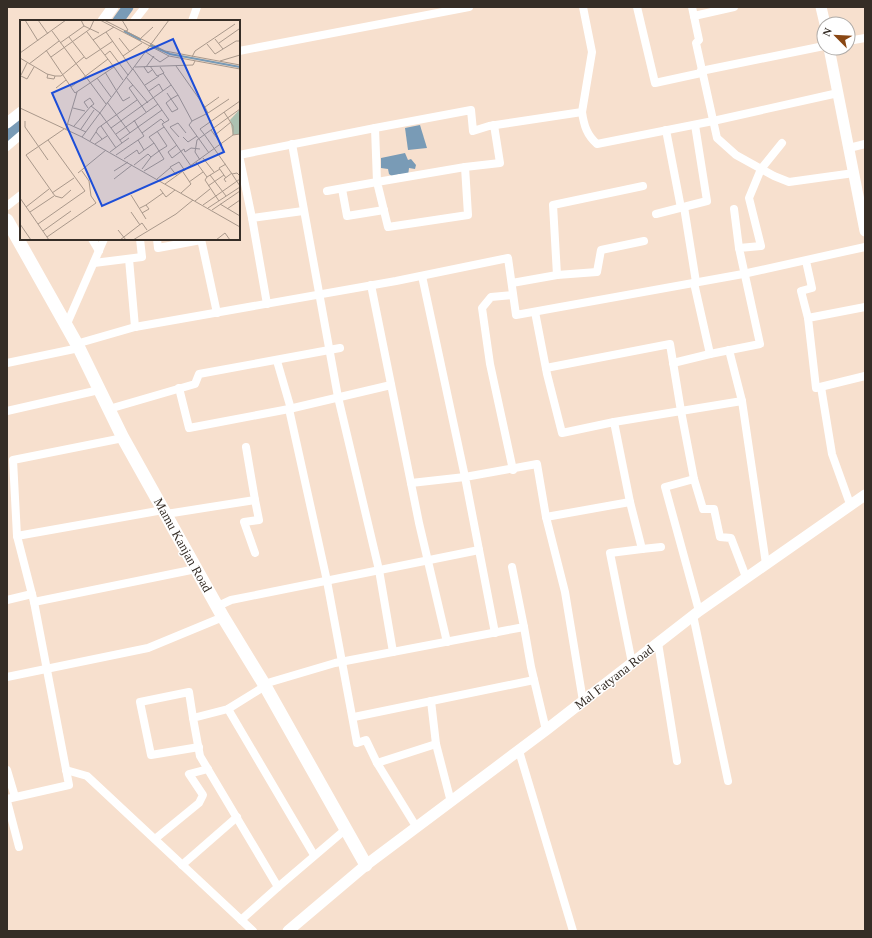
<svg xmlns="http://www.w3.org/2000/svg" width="872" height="938" font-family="'Times New Roman',serif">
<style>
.water{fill:#799bb6}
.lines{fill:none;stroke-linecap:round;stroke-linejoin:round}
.canal{stroke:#799bb6;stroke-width:11}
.street{stroke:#fff;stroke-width:8}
.secondary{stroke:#fff;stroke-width:11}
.primary{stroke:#fff;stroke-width:13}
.labels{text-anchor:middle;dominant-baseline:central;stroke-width:3;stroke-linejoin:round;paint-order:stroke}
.street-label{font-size:13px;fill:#352d26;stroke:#fff}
.inset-river{fill:none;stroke:#799bb6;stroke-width:2}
.inset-road{fill:none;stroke:#a9988b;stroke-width:1}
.view{fill:#1d4ed8;fill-opacity:0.15;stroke:#1d4ed8;stroke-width:2}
.inset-edge{fill:none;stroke:#352d26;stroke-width:2}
</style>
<rect width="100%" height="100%" fill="#f7e0ce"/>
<g class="water">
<path d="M 420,125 L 427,148 L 408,150 L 405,128 Z"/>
<path d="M 405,153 L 408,160 L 411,159 L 416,165 L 415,169 L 409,168 L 408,176 L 399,174 L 393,177 L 389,174 L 388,169 L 381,168 L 381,158 Z"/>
</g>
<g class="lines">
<g class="canal">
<path d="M 118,21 L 128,7"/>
<path d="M 7,136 L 21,123"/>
</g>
<g class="street">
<path d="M 637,7 L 655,83 L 701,73"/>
<path d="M 692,7 L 699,40 L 696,43 L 717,138 L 736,155 L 774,176 L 789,182 L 854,173"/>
<path d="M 694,16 L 734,7"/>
<path d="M 134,21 L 145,7"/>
<path d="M 192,21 L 197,7"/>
<path d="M 848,41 L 865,38"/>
<path d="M 239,51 L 469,7"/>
<path d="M 701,71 L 824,46"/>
<path d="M 582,112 C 584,126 587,135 597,144 L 713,121 L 838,93"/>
<path d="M 666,130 L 681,208"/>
<path d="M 292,144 L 338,397 L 379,570 L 393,652"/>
<path d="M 7,147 L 21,135"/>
<path d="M 849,148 L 865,144"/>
<path d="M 239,155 L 375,128"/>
<path d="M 239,155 L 252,218"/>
<path d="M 465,167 L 468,215 L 388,227 L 377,182 Z"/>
<path d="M 465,167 L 500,163 L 494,125"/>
<path d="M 643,186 L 553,205 L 557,275 L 597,272 L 601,250 L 644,241"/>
<path d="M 342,189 L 347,216 L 384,210"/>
<path d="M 327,191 L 377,182 L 375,128 L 471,110 L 473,131 L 489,126 L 582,112 L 592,52 L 583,7"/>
<path d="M 7,206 L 21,195"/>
<path d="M 684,207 L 696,282"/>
<path d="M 734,209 L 739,248"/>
<path d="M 656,214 L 707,201 L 695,125"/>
<path d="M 92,239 L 99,251"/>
<path d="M 157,239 L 158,248 L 201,240"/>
<path d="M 201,239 L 217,313"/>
<path d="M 129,259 L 135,327"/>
<path d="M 806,261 L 812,288 L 801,291 L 808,318"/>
<path d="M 94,263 L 142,257 L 140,239"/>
<path d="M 512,283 L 557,275"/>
<path d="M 694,283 L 710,354 L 760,344 L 739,248 L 761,246 L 749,198 L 761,169 L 782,143"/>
<path d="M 371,285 L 419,523 L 447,642"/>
<path d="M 267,304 L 252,218 L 303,211"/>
<path d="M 865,307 L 808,318 L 816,388 L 865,376"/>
<path d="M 535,312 L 547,374 L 562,433 L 614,422 L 630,502 L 546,517"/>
<path d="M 66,326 L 104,239"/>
<path d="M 76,344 L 135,327 L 396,281 L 508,258 L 516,315 L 743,274 L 865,247"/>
<path d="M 729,350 L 742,401"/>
<path d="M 277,361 L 291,409"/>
<path d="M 7,363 L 79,348"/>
<path d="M 673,363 L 710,354"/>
<path d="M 546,368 L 670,344 L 681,411 L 742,401 L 766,564"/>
<path d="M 821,387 L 832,454 L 850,504"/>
<path d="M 179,388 L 189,428 L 289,409 L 391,385"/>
<path d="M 109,409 L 195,384 L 199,374 L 340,348"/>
<path d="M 289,409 L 327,581 L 357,743 L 366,740 L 377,763"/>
<path d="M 7,411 L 99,390"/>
<path d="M 614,422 L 681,411 L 694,479"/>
<path d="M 513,470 L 490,364 L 482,308 L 491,297 L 513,295"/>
<path d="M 411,483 L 465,477 L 422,276"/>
<path d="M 255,500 L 259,520 L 244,522 L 255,553"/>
<path d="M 630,502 L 642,549 L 610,553 L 632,663"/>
<path d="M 166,514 L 255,500 L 246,447"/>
<path d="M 17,536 L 163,510"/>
<path d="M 642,549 L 661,547"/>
<path d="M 7,600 L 32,594"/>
<path d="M 34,602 L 196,569"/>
<path d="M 218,606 L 231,600 L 479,550"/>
<path d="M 699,611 L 665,487 L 694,479 L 703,509 L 714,509 L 720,537 L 731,538 L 746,577"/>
<path d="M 693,615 L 728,781"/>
<path d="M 524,627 L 531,667 L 546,730"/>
<path d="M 495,633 L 465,477 L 537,464 L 546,517 L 565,592 L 583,701"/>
<path d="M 658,643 L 677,761"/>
<path d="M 7,677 L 148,648 L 223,617"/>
<path d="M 264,684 L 335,663 L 524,627 L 512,567"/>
<path d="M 265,686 L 228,709 L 193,718 L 200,756 L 278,887"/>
<path d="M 431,701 L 436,744 L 451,802"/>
<path d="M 228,709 L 314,855"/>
<path d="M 354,717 L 534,680"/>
<path d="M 193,718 L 189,692 L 140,702 L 151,755 L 199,747"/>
<path d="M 519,751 L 573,931"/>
<path d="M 7,770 L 15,797"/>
<path d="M 66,770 L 87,776 L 253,931"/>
<path d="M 7,799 L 69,785 L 34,602 L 17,536 L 13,460 L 123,438"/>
<path d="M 7,801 L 19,847"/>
<path d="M 417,828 L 377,763 L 436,744"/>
<path d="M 155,839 L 199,803 L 203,795 L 189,774 L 208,769"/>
<path d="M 182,865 L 237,817"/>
<path d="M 241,920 L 278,887 L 346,829"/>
</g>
<g class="secondary">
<path d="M 821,7 L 825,24"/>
<path d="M 103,21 L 113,7"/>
<path d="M 829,48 L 865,231"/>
<path d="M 7,123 L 21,112"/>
<path d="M 288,931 L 366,865 L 546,730 L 699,611 L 865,495"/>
</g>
<path class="primary" d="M 7,220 L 79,348 L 123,438 L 223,617 L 264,684 L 366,865"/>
</g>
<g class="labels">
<g class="street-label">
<text transform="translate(183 545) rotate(61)">Mamu Kanjan Road</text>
<text transform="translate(614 677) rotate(-38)">Mal Fatyana Road</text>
</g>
</g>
<g transform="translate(20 20)">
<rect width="220" height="220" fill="#f7e0ce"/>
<path d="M 220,89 L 220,114 L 213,115 L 210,100 Z" fill="#acc1b1"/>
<path class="inset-river" d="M 104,11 L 121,20M 130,25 L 150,34 L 220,47"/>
<path class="inset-road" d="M 5,0 L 18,21M 18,0 L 28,14M 80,0 L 149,36 L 220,49M 84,0 L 145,31 L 220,45M 102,0 L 108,10 L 106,11M 64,6 L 79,13M 94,7 L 86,12 L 113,50M 32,11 L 86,84M 67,12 L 94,47M 49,17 L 66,39 L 93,21M 99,18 L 110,32M 120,19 L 133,7M 73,20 L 86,12M 40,23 L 64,6 L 61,0M 199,23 L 219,9M 187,24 L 195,34 L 203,29 L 195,19M 203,29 L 216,21 L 220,21M 26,30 L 55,73 L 94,47 L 103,60M 126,32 L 140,42 L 149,36M 0,33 L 46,0M 85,35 L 90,31 L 108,55M 103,36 L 122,23M 31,37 L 70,9 L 74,0M 172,37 L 175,31 L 215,4M 0,38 L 27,54 L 35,56 L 41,56 L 64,37M 200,41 L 220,35M 9,44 L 39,21M 130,46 L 137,56 L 144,53 L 140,47M 156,46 L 185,87 L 199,77M 115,47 L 173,45 L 175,41M 124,47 L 128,53 L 132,50M 126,47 L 134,36M 113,49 L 149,100 L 142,104 L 171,146M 85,52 L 96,70M 143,53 L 158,75M 28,54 L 27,58 L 34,59 L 35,56M 1,55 L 7,43M 1,56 L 7,59 L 14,47M 106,57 L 128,83M 77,58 L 91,77M 113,65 L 109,68 L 126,92M 125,65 L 139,56M 51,67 L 88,39M 36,68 L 46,60M 96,70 L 103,81 L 110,77M 129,71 L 139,64 L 143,71M 147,73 L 151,79 L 158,75 L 172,101 L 188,93M 151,79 L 158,89 L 152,92 L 146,83 ZM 87,82 L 110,113M 185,87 L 188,93 L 209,79M 0,88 L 62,117 L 220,207M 53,88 L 65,91M 68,88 L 64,82 L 70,78 L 74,84 L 71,86M 204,92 L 213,106 L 213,115M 80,93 L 102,123 L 109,118M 114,100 L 118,107 L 142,90M 5,101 L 5,107 L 28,140M 172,101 L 169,105 L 189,133M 48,104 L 66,112M 54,106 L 71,86 L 80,93M 81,106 L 96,128M 91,108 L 151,65M 44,109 L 6,135 L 35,176 L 42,178 L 51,170M 46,109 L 57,72M 61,109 L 74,90M 191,110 L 202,125M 76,112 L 78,108 L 117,80M 122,113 L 141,99 L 145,103M 96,114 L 138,84M 184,114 L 180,109 L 220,81M 184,114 L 212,154M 195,115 L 211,102M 62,117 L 149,0M 159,117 L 150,107 L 158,103 L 166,113M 163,117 L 168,122 L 177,116M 118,120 L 124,130 L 134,123 L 129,117 L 144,107M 70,121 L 76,112 L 82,119M 75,124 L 87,116M 157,125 L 148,132 L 152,138 L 164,129 L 165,132 L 171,128 L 180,129M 90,132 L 102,123M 96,135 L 124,116 L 118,107 L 100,120M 131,137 L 139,131 L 134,123M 183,138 L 194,152M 104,139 L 117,130 L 119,134 L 124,130M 180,140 L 175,132 L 177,120 L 220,89M 176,142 L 187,157 L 185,160 L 199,181M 114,145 L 128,134 L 131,137 L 122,149M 94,151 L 108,142M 124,151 L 144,139 L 139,131 L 147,126 L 137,111M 58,153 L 86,130M 190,155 L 206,176M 157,156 L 150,147 L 159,142 L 165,151M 220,156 L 217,153 L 212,154 L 220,166M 187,157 L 200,149M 206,158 L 199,148 L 206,144M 94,159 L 112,145M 137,159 L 150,148M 169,162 L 183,152M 206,162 L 204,159 L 212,153M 145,164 L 213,115 L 220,114M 188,166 L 204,155M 140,169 L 146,177 L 155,170M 32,173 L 54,158M 161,173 L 171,164 L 163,152M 111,175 L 126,199M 0,178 L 29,220M 175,181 L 190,169M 200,184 L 220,196M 126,185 L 143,173M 183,185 L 220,159M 6,187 L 29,169M 120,188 L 126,185 L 129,189 L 122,193M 188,188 L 220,167M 207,189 L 220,180M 192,190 L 220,171M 10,192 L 34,176M 111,192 L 120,205M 0,204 L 11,220M 18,204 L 65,171 L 28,120M 98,210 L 106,220M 23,211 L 51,191M 27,217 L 76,183 L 71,176 L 69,161 L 62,151M 100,220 L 122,203 L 127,210M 113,220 L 156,194 L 173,180M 196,220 L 205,213 L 210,220"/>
<path class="view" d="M 153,19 L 204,132 L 82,186 L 32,73 Z"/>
<rect width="220" height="220" class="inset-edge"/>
</g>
<rect width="872" height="938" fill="none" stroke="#352d26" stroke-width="16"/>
<g transform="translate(836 36) rotate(294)"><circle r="19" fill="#ffffff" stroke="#aeaba8"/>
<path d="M0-3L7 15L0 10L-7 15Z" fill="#894714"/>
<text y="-6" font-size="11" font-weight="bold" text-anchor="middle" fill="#352d26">N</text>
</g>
</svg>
